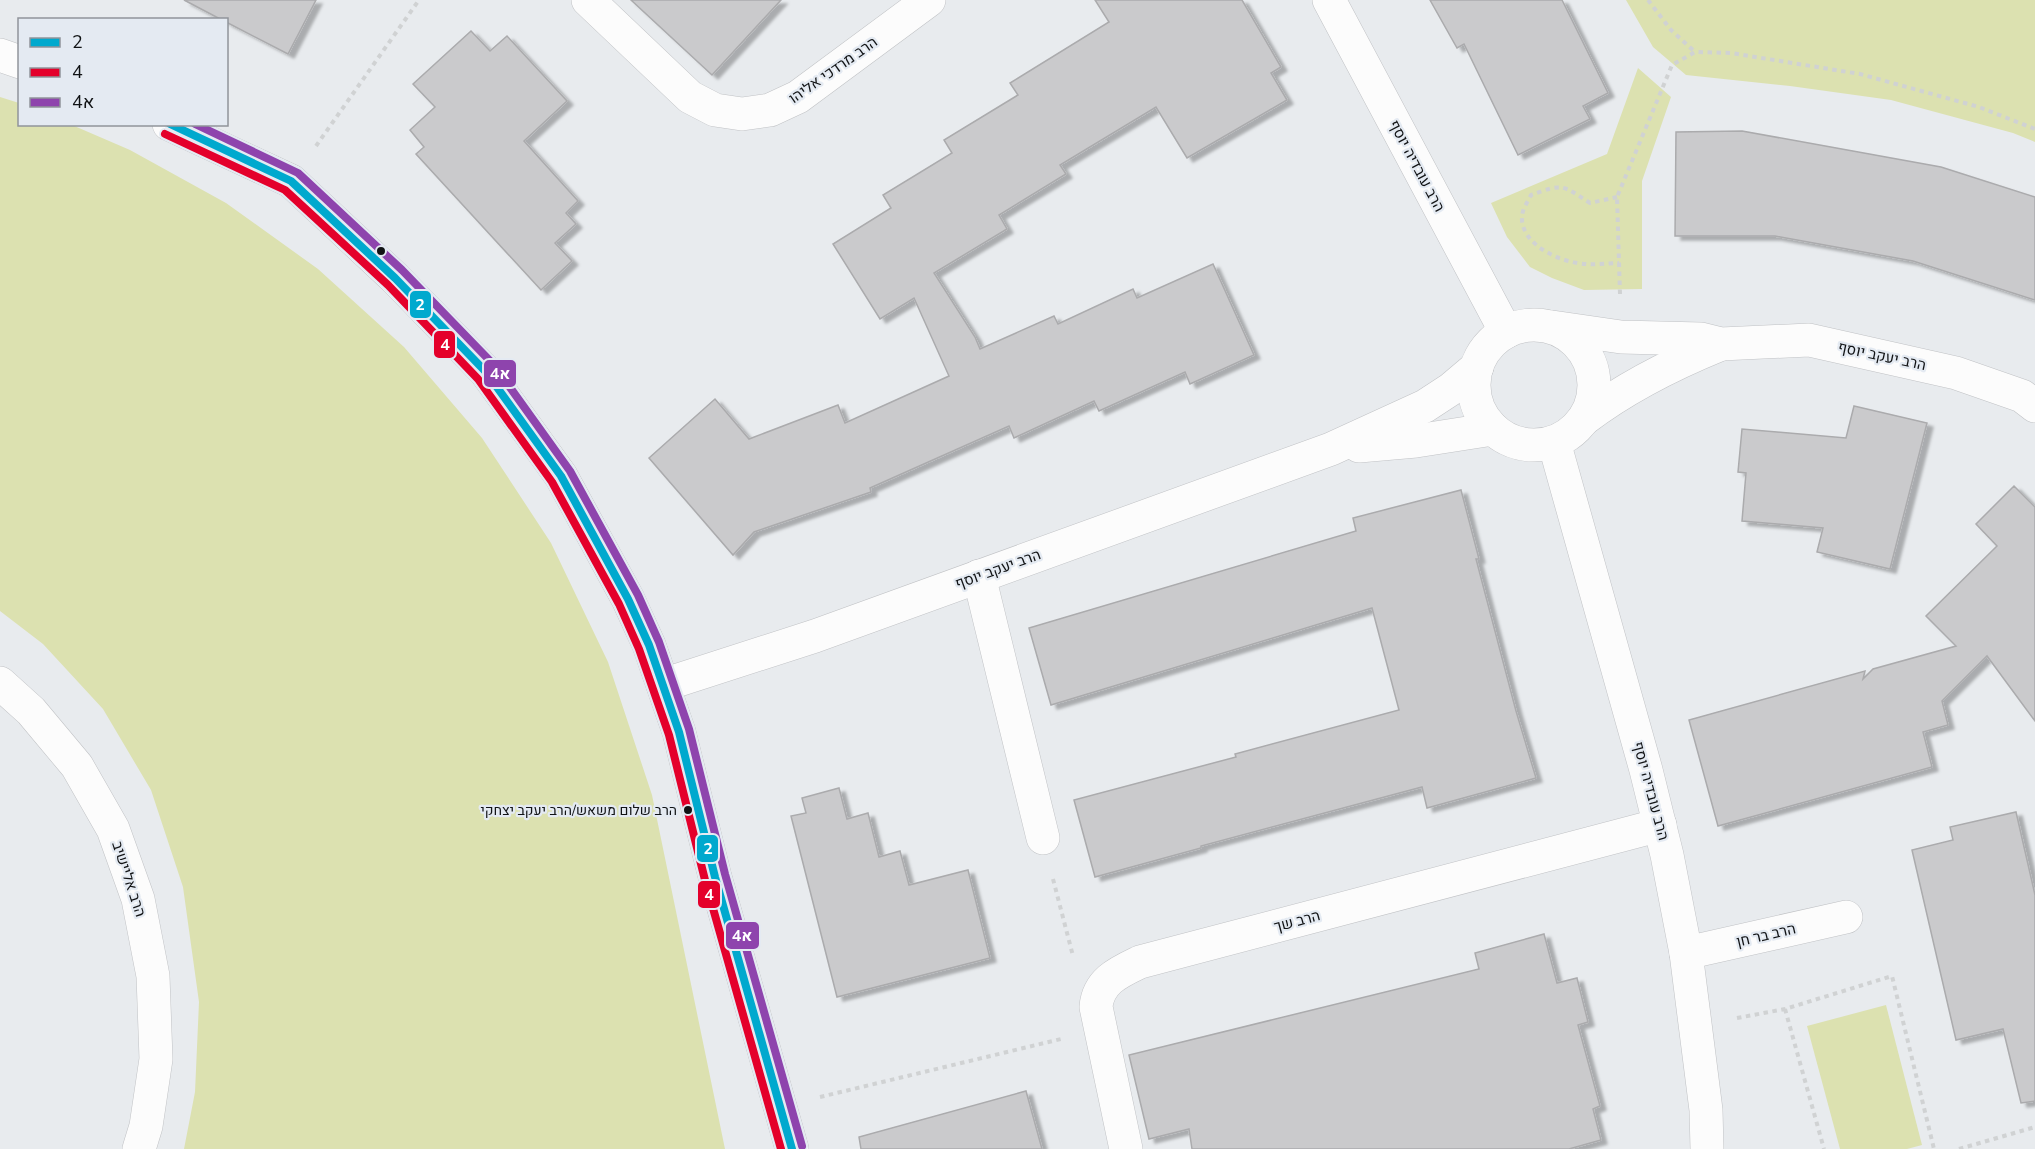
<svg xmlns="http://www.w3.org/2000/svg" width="2035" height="1149" font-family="'Nunito Sans',Heebo,sans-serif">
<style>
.green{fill:#dce1b0}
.building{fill:#cacacc;stroke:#ababad;stroke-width:1.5;filter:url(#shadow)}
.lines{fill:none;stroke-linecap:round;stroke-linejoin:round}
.minor-casing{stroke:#c0c2c5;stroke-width:34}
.path{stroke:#d0d2d3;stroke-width:4;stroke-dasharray:4.5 4.5;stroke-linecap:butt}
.minor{stroke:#fcfcfc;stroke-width:33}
.bus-1-casing{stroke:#e4eaf2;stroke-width:12}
.bus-2-casing{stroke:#e4eaf2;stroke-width:12}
.bus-3-casing{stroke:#e4eaf2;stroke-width:12}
.bus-1{stroke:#00a9ce;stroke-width:8}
.bus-2{stroke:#e4002b;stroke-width:8}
.bus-3{stroke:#8e44ad;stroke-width:8}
.bus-dot{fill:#111315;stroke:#e4eaf2;stroke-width:2}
.labels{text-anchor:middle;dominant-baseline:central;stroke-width:4.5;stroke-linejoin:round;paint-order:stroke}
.bus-label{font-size:14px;fill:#111315;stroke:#e4eaf2;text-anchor:end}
.street-label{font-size:15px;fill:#111315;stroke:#e4eaf2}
.line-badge{stroke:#e4eaf2;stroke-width:2}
.badge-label{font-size:16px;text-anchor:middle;font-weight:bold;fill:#fff}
</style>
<defs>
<filter id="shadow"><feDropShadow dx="6" dy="4" stdDeviation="1.5" flood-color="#0004"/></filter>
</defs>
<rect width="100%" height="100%" fill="#e8ebee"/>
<g class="green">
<path d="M 1626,0 L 2035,0 L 2035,142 L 2013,133 L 1891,100 L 1790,86 L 1686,75 L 1653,47 Z"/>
<path d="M 1638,68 L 1671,97 L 1642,181 L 1642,289 L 1584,290 L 1552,278 L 1530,267 L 1507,237 L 1491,203 L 1607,154 Z"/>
<path d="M 0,97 L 19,103 L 20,124 L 72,125 L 130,150 L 226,203 L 318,269 L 404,347 L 482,438 L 551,543 L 608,662 L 652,795 L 725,1149 L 184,1149 L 195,1092 L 199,1002 L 183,887 L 151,790 L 103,709 L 43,644 L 0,611 Z"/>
<path d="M 1886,1005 L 1922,1145 L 1907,1149 L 1840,1149 L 1807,1026 Z"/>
</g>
<g class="building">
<path d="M 184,0 L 316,0 L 288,54 L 226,22 L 226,20 L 222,20 Z"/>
<path d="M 631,0 L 781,0 L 712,75 Z"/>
<path d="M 1095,0 L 1242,0 L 1281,67 L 1271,73 L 1287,100 L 1187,158 L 1156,107 L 1060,165 L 1066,174 L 999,215 L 1007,229 L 934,273 L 975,337 L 980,349 L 1054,316 L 1058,324 L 1133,289 L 1137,298 L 1213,264 L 1254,355 L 1190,384 L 1185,372 L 1099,411 L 1094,401 L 1014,438 L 1009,426 L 870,488 L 871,492 L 754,532 L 733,555 L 649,458 L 715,399 L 749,439 L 838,405 L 845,423 L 949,376 L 914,298 L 880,319 L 833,244 L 891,208 L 883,195 L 952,153 L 944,140 L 1018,95 L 1010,83 L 1109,22 Z"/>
<path d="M 1430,0 L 1562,0 L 1608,93 L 1583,106 L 1590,119 L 1518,155 L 1464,44 L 1457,48 Z"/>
<path d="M 471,31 L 490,51 L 507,36 L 567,101 L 524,141 L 578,201 L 566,213 L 576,224 L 555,243 L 572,261 L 541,290 L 416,154 L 424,147 L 410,130 L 435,107 L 413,84 Z"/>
<path d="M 1742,131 L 1941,167 L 2035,197 L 2035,300 L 1913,261 L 1775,236 L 1675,236 L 1676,132 Z"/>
<path d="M 1854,406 L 1927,423 L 1890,569 L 1817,552 L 1823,528 L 1742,521 L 1746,473 L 1738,472 L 1742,429 L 1846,438 Z"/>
<path d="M 2014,486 L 2035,507 L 2035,721 L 1987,656 L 1942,701 L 1948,725 L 1923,732 L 1932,767 L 1718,826 L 1689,720 L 1865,671 L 1863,679 L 1873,669 L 1956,646 L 1926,616 L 1997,546 L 1976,524 Z"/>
<path d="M 1461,490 L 1479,559 L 1476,559 L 1516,711 L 1536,778 L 1427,808 L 1422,787 L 1201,846 L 1201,848 L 1095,877 L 1074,800 L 1236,757 L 1235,754 L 1399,710 L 1372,608 L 1051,705 L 1029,628 L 1356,531 L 1353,518 Z"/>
<path d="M 839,788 L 847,819 L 868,813 L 879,857 L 900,851 L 909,885 L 968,870 L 990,958 L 837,997 L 791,816 L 806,813 L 802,798 Z"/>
<path d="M 2016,812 L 2035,895 L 2035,1101 L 2021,1103 L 2003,1029 L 1956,1040 L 1912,850 L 1953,840 L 1950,827 Z"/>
<path d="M 1544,934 L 1557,983 L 1577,978 L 1588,1022 L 1578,1025 L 1600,1106 L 1593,1109 L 1601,1140 L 1569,1149 L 1192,1149 L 1189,1129 L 1149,1139 L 1129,1055 L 1479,969 L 1475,953 Z"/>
<path d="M 1026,1091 L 1042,1149 L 861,1149 L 859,1137 Z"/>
</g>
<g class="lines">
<g class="minor-casing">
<g id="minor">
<path d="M 588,0 L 690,97 L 715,110 L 742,114 L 770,110 L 798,97 L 929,0"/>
<path d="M 1329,0 L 1506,332"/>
<path d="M 0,55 L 20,62"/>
<path d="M 169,124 L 291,181 L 395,278 L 486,372 L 561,476 L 628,599 L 649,645 L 679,732 L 715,877 L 792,1149"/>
<circle cx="1534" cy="385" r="60"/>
<path d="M 1552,327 L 1621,337 L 1701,339 L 1721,344 L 1809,340 L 1956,373 L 2022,396 L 2035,406"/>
<path d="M 1584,419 C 1626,387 1670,365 1719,345"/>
<path d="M 1554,442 L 1646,770 L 1667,855 L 1686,953 L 1706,1110 L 1707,1149"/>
<path d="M 1359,446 L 1416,441 L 1493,429"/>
<path d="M 979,576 L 1043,838"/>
<path d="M 0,683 L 31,711 L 77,766 L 113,829 L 138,899 L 153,976 L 156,1059 L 146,1126 L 139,1149"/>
<path d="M 663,685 L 815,636 L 1331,449 L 1425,406 L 1451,389 L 1477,367"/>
<path d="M 1686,953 L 1846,917"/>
<path d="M 1126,1149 L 1096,1007 C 1098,981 1119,972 1140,962 L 1660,825"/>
</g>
</g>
<g class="path">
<path d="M 1648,0 L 1671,30 L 1695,52"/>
<path d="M 316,146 L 419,0"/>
<path d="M 1617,197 L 1590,203 C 1562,185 1564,183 1531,195 C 1527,203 1521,211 1522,220 C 1524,247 1563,263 1586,264 C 1597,265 1608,263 1619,263"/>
<path d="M 1620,294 L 1617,197 L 1672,65 L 1695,52 L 1731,53 L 1860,74 L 1979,107 L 2035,129"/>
<path d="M 1053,879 L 1073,956"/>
<path d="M 1785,1009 L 1824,1149"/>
<path d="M 1737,1018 L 1785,1009 L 1892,976 L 1934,1149"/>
<path d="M 820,1097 L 1061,1039"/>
<path d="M 1959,1149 L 2035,1127"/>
</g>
<use href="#minor" class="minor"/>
<g class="bus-1-casing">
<path id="bus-1" d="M 170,124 L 291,181 L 395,278 L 486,372 L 561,476 L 628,599 L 649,645 L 679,732 L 715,877 L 792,1149"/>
</g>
<g class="bus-2-casing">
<path id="bus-2" d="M 165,134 L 285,190 L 388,285 L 478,379 L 552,482 L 619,604 L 639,649 L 669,735 L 705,880 L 781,1149"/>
</g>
<g class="bus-3-casing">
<path id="bus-3" d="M 195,124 L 298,173 L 402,270 L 494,365 L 570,471 L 638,595 L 659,642 L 689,729 L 725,874 L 802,1146"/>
</g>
<use href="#bus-1" class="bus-1"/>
<use href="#bus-2" class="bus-2"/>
<use href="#bus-3" class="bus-3"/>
</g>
<g class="bus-dot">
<circle cx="381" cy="251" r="5"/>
<circle cx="688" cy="810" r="5"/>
</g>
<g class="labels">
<g class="bus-label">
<text x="677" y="810">הרב שלום משאש/הרב יעקב יצחקי</text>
</g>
<g class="street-label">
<text transform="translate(833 70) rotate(-35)">הרב מרדכי אליהו</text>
<text transform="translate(1417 166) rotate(62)">הרב עובדיה יוסף</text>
<text transform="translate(1882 356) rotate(12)">הרב יעקב יוסף</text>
<text transform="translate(998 569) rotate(-20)">הרב יעקב יוסף</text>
<text transform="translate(1651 791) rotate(75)">הרב עובדיה יוסף</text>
<text transform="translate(129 879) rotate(72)">הרב אליישיב</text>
<text transform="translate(1297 921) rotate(-15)">הרב שך</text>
<text transform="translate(1766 935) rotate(-13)">הרב בר חן</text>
</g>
</g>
<g class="line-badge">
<rect x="409" y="290" width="23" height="29" rx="6" fill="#00a9ce"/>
<rect x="433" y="330" width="23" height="29" rx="6" fill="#e4002b"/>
<rect x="483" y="359" width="34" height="29" rx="6" fill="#8e44ad"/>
<rect x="696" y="834" width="23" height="29" rx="6" fill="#00a9ce"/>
<rect x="697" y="880" width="24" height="29" rx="6" fill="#e4002b"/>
<rect x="725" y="921" width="35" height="29" rx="6" fill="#8e44ad"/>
</g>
<g class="badge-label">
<text x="420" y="310">2</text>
<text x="445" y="350">4</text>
<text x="500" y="379">4א</text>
<text x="708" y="854">2</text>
<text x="709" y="900">4</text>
<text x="742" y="941">4א</text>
</g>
<rect x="18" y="18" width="210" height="108" fill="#e4eaf2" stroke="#90949a" stroke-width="1.5"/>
<rect x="30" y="38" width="30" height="9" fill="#00a9ce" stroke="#90949a" stroke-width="1.5"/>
<text x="72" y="48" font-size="18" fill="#111315">2</text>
<rect x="30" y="68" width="30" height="9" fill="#e4002b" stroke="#90949a" stroke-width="1.5"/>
<text x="72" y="78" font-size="18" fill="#111315">4</text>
<rect x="30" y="98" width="30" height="9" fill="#8e44ad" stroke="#90949a" stroke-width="1.5"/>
<text x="72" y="108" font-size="18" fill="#111315">4א</text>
</svg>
